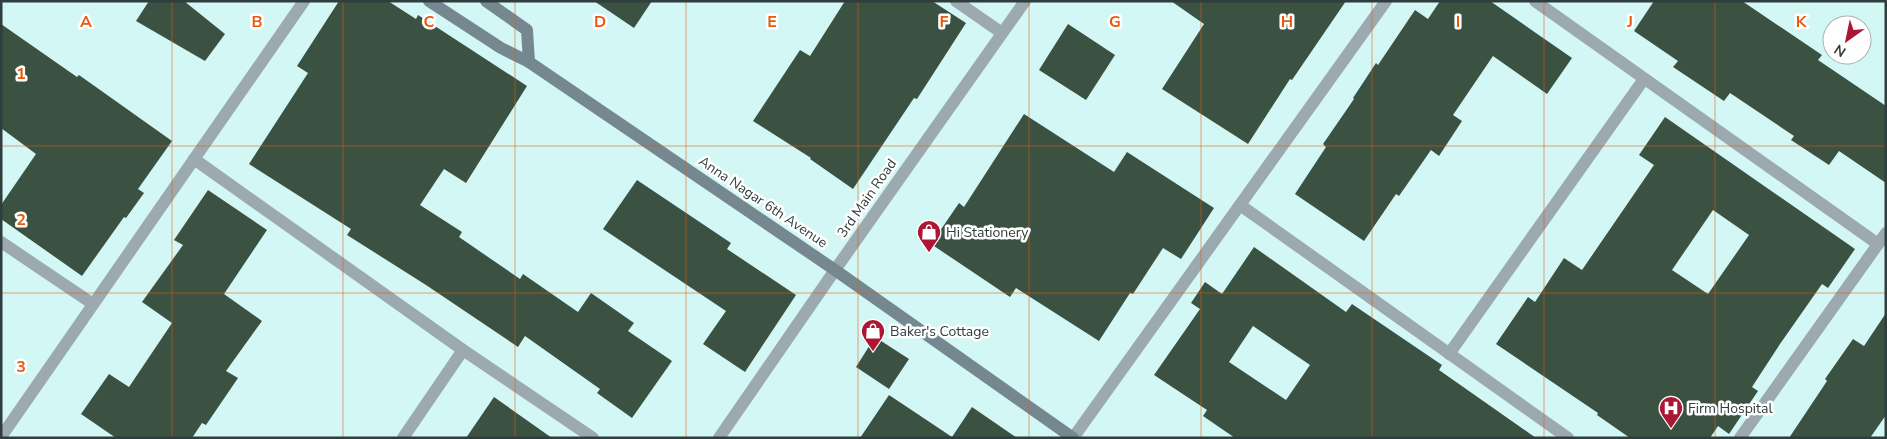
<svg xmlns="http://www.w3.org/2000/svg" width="1887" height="439" font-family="'Nunito Sans',sans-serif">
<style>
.building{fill:#3b5243;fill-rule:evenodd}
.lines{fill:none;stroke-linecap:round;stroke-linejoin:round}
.street{stroke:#9ca9af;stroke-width:12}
.secondary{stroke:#758890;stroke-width:12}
.grid{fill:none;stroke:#e8590c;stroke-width:1;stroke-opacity:0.55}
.labels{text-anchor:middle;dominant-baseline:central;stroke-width:5;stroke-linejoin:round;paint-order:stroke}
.street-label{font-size:14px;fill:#2f3d3c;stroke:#fff}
.poi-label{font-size:14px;fill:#2f3d3c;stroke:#fff;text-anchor:start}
.grid-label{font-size:16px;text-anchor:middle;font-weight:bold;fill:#e8590c;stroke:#fff;stroke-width:5;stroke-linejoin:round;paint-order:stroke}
</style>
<rect width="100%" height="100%" fill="#d3f7f4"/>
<g class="building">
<path d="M 149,1 L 184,1 L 225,34 L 205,61 L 136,21 Z"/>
<path d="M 339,1 L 388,1 L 416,19 L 418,15 L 527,86 L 466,183 L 444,169 L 420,205 L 462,232 L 459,237 L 520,279 L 523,274 L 578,312 L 591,293 L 634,323 L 628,331 L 672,361 L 632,418 L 597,393 L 600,389 L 525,336 L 518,347 L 426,285 L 347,235 L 351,229 L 249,164 L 308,73 L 297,66 Z"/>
<path d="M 594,1 L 652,1 L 634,28 Z"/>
<path d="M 845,1 L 932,1 L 966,23 L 917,99 L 914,98 L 853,189 L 810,159 L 811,158 L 753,121 L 800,50 L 810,56 Z"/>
<path d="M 1171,1 L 1346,1 L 1292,80 L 1290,79 L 1248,144 L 1162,89 L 1204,24 Z"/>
<path d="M 1440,1 L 1490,1 L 1572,58 L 1547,94 L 1493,56 L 1453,115 L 1462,121 L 1439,156 L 1431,150 L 1399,196 L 1396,194 L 1364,241 L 1295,194 L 1326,147 L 1323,144 L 1354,99 L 1353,98 L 1376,63 L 1378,65 L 1415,10 L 1428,19 Z"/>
<path d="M 1654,1 L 1742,1 L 1822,55 L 1818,60 L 1886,106 L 1886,183 L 1839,151 L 1829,165 L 1791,140 L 1794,136 L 1730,93 L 1724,101 L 1673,67 L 1678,61 L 1634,31 Z"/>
<path d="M 1,24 L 77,77 L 79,75 L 172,141 L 138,189 L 144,193 L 126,218 L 124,217 L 82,276 L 1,219 L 1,205 L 36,154 L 1,128 Z"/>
<path d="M 1068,24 L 1115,55 L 1086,100 L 1039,70 Z"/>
<path d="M 1024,114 L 1114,172 L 1127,152 L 1214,208 L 1181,259 L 1163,248 L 1133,294 L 1130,293 L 1099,341 L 1016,288 L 1010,297 L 931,244 L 959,203 L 964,207 Z"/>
<path d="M 1665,117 L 1855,249 L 1828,288 L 1822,284 L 1780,344 L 1752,387 L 1758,391 L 1729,434 L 1718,426 L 1710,438 L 1630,438 L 1597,415 L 1598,413 L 1496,344 L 1528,297 L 1535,302 L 1564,258 L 1582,270 L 1654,165 L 1639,155 ZM 1713,210 L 1749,235 L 1708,294 L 1672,270 Z"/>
<path d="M 637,180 L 731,243 L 727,249 L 796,295 L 745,372 L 703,344 L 726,311 L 603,229 Z"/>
<path d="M 208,190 L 267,230 L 224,294 L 262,321 L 226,371 L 238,378 L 206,425 L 202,423 L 192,438 L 116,438 L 81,414 L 109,374 L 129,387 L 172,323 L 142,302 L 183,245 L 174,240 Z"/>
<path d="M 1254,247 L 1346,312 L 1352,304 L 1442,365 L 1439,370 L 1536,438 L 1235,438 L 1203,416 L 1207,410 L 1154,375 L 1200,309 L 1191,303 L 1205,282 L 1222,294 ZM 1253,326 L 1310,365 L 1286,400 L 1229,362 Z"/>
<path d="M 1886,313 L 1886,415 L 1870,438 L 1789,438 L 1827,381 L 1825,379 L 1853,339 L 1864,346 Z"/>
<path d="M 875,337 L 909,359 L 889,389 L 856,367 Z"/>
<path d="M 889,395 L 952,437 L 972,407 L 1017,438 L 860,438 Z"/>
<path d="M 494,397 L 552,438 L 466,438 Z"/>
</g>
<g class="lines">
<g class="street">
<path d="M 956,1 L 1002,33"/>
<path d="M 1535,1 L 1878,244"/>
<path d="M 194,159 L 463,350 L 593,438"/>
<path d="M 1240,205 L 1568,438"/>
<path d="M 1,242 L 93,304"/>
<path d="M 1449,354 L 1644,79"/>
<path d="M 1,437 L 304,1"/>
<path d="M 403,438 L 463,350"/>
<path d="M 719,438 L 835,270 L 1025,1"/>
<path d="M 1073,438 L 1386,1"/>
<path d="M 1740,438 L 1886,233"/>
</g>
<g class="secondary">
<path d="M 429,1 L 501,48 L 529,62 L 835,270 L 1073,438"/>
<path d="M 486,1 L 527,30 L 529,62"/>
</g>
</g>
<path class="grid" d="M 172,1 L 172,438M 343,1 L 343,438M 515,1 L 515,438M 686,1 L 686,438M 858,1 L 858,438M 1029,1 L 1029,438M 1201,1 L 1201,438M 1372,1 L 1372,438M 1544,1 L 1544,438M 1715,1 L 1715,438M 1,146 L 1886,146M 1,293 L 1886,293"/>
<defs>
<g id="shop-pin" transform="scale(1.25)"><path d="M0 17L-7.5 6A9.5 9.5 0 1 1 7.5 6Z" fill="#ac1635" stroke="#fff"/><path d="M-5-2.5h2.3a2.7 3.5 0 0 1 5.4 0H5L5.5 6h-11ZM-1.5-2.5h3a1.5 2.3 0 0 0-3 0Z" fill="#fff"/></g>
<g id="hospital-pin" transform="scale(1.25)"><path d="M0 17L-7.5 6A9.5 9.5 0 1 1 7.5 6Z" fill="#ac1635" stroke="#fff"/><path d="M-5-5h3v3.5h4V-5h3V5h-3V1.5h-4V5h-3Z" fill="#fff"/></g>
</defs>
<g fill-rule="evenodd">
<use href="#shop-pin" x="929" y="232"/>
<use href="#shop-pin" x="873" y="331"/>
<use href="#hospital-pin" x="1671" y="408"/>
</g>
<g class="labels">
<g class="street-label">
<text transform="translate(867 198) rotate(-55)">3rd Main Road</text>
<text transform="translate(763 202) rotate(34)">Anna Nagar 6th Avenue</text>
</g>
<g class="poi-label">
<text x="946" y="232">Hi Stationery</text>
<text x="890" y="331">Baker's Cottage</text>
<text x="1688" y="408">Firm Hospital</text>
</g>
</g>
<g class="grid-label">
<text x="86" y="27">A</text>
<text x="257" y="27">B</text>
<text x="429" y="27">C</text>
<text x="600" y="27">D</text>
<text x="772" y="27">E</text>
<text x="944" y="27">F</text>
<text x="1115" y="27">G</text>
<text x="1287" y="27">H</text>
<text x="1458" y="27">I</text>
<text x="1630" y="27">J</text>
<text x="1801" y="27">K</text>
<text x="21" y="79">1</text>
<text x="21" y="225">2</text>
<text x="21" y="372">3</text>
</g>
<rect width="1887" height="439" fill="none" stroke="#2f3d3c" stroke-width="5"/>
<g transform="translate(1847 40) rotate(213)"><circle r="24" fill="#ffffff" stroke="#acb1b1"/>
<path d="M0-4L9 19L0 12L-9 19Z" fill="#ac1635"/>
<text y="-8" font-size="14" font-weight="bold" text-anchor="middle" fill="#2f3d3c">N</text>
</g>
</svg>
